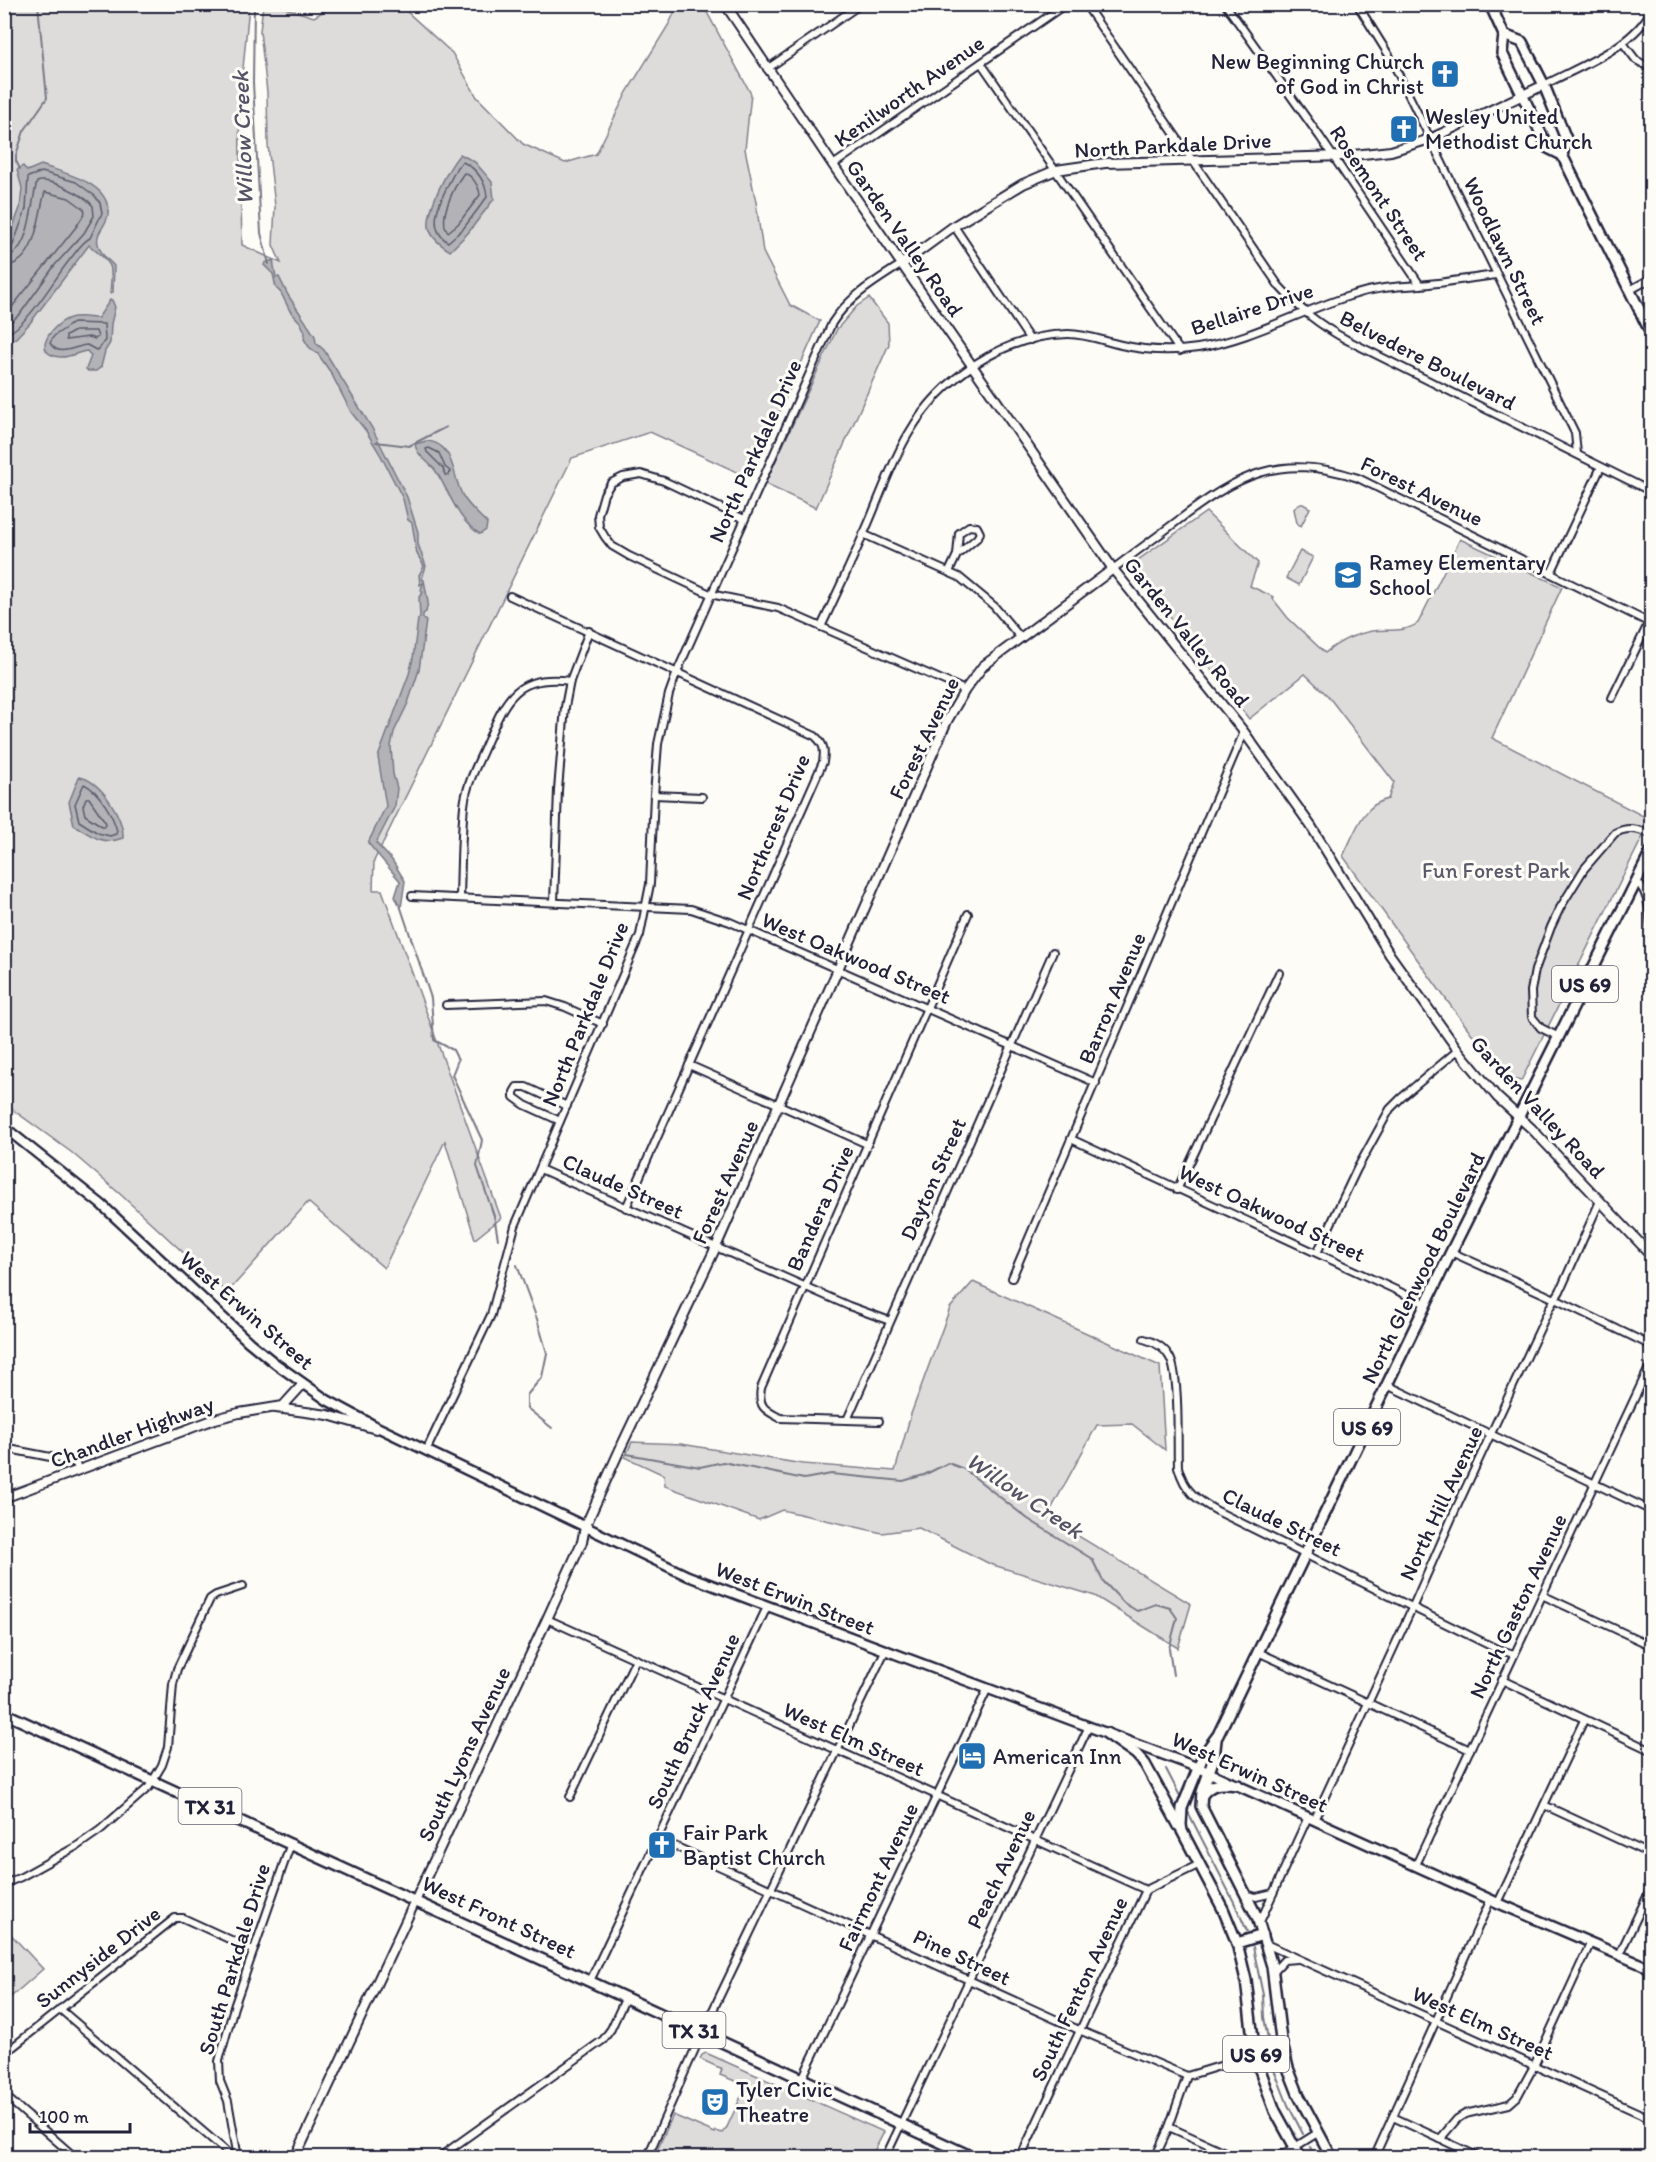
<svg xmlns="http://www.w3.org/2000/svg" width="1656" height="2162" font-family="Itim,sans-serif">
<style>
.green{fill:#dddcdb;stroke:#807f8b;stroke-width:1.5}
.water{fill:#b2b2b7;stroke:#787885;stroke-width:1.5}
.lines{fill:none;stroke-linecap:round;stroke-linejoin:round}
.shore{stroke:#5c5c6d;stroke-width:1.5}
.stream{stroke:#787885;stroke-width:2}
.minor-casing{stroke:#22223b;stroke-width:10}
.tertiary-casing{stroke:#22223b;stroke-width:12}
.secondary-casing{stroke:#22223b;stroke-width:13}
.primary-casing{stroke:#22223b;stroke-width:14}
.minor{stroke:#fdfcf7;stroke-width:6}
.tertiary{stroke:#fdfcf7;stroke-width:8}
.secondary{stroke:#fdfcf7;stroke-width:8}
.primary{stroke:#fdfcf7;stroke-width:9}
.labels{text-anchor:middle;dominant-baseline:central;stroke-width:6;stroke-linejoin:round;paint-order:stroke}
.shield{fill:#fdfcf7;stroke:#646373;stroke-width:1.5}
.shield-label{font-size:21px;font-weight:bold;fill:#22223b}
.poi-label{font-size:22px;fill:#22223b;stroke:#fdfcf7;text-anchor:start}
.street-label{font-size:22px;fill:#22223b;stroke:#fdfcf7}
.park-label{font-size:22px;fill:#5a5a6b;stroke:#fdfcf7}
.water-label{font-size:24px;font-style:italic;fill:#545466;stroke:#fdfcf7}
</style>
<rect width="100%" height="100%" fill="#fdfcf7"/>
<filter id="ink" filterUnits="userSpaceOnUse"><feTurbulence type="fractalNoise" baseFrequency=".0167" numOctaves="2"/><feDisplacementMap in="SourceGraphic" scale="12" xChannelSelector="R" yChannelSelector="G"/><feConvolveMatrix kernelMatrix="1 2 1 2 8 2 1 2 1" color-interpolation-filters="sRGB"/></filter>
<g filter="url(#ink)">
<g class="green">
<path d="M 5,5 L 249,5 L 239,111 L 242,245 L 281,263 L 273,245 L 275,206 L 268,145 L 267,92 L 260,31 L 263,5 L 279,5 L 282,7 L 314,17 L 329,8 L 327,5 L 394,5 L 405,10 L 452,53 L 477,97 L 523,144 L 565,163 L 596,154 L 627,92 L 669,24 L 678,5 L 703,5 L 751,94 L 745,149 L 756,202 L 763,252 L 790,305 L 820,321 L 750,478 L 650,432 L 572,458 L 374,861 L 373,890 L 382,890 L 501,1218 L 475,1239 L 445,1141 L 384,1268 L 308,1202 L 227,1293 L 120,1194 L 71,1152 L 5,1104 Z"/>
<path d="M 869,298 L 888,323 L 889,344 L 816,508 L 765,484 L 837,329 L 857,306 Z"/>
<path d="M 1298,504 L 1303,504 L 1310,508 L 1301,526 L 1297,523 L 1294,509 Z"/>
<path d="M 1206,512 L 1258,563 L 1250,586 L 1274,597 L 1273,599 L 1288,618 L 1325,653 C 1338,642 1355,634 1372,631 C 1388,629 1404,633 1418,623 L 1460,539 L 1562,587 L 1492,738 L 1651,820 L 1521,1081 L 1505,1078 L 1448,1002 L 1343,856 C 1354,835 1362,804 1388,799 L 1394,782 L 1328,696 L 1305,674 L 1249,719 L 1131,565 Z"/>
<path d="M 1300,551 L 1313,557 L 1299,585 L 1286,578 Z"/>
<path d="M 973,1282 L 1160,1366 L 1165,1450 L 1132,1424 L 1097,1425 L 1047,1517 L 1191,1604 L 1178,1648 L 1095,1596 L 990,1564 L 919,1528 L 882,1533 L 782,1510 L 759,1520 L 665,1486 L 664,1475 L 625,1457 L 632,1442 L 681,1444 L 803,1464 L 895,1471 L 911,1414 L 950,1308 Z"/>
<path d="M 5,1928 L 43,1969 L 5,2002 L 4,2002 Z"/>
<path d="M 706,2053 L 884,2132 L 871,2157 L 654,2157 L 673,2115 L 715,2133 L 716,2131 L 722,2133 L 727,2127 L 745,2088 L 740,2086 L 740,2083 L 720,2075 L 722,2069 L 700,2059 L 702,2055 Z"/>
</g>
<g class="water">
<path d="M 460,154 L 475,162 L 492,182 L 494,199 L 468,233 L 450,251 C 441,245 431,238 429,227 C 427,208 448,168 460,154 Z"/>
<path d="M 41,165 C 63,173 111,182 108,214 C 107,226 95,232 98,244 C 100,254 108,259 114,266 L 113,292 L 110,293 C 113,262 113,266 89,245 L 30,323 L 16,338 L 5,344 L 5,249 L 20,208 L 22,188 L 17,170 L 23,166 L 27,171 Z"/>
<path d="M 273,260 L 276,278 L 279,277 L 288,295 L 315,336 L 316,343 L 324,350 L 372,428 L 407,497 L 418,532 L 418,544 L 426,566 L 422,579 L 424,580 L 428,602 L 426,612 L 423,614 L 423,618 L 426,621 L 419,670 L 408,703 L 394,732 L 391,746 L 393,774 L 397,788 L 395,806 L 376,843 L 392,860 L 405,881 L 401,908 L 395,897 L 400,881 L 368,843 L 386,806 L 378,757 L 409,674 L 413,658 L 418,619 L 420,617 L 419,597 L 423,592 L 421,590 L 423,583 L 420,585 L 419,575 L 424,566 L 417,554 L 412,523 L 408,520 L 403,499 L 380,454 L 366,431 L 351,412 L 331,373 L 318,354 L 309,347 L 304,339 L 305,332 L 300,322 L 290,311 L 281,293 L 276,288 L 273,274 L 264,265 L 265,263 Z"/>
<path d="M 110,300 L 112,300 L 115,307 L 111,324 L 110,343 L 105,351 L 101,367 L 96,371 L 88,371 L 86,369 L 91,356 L 87,351 C 78,352 69,358 60,357 C 29,354 53,323 70,318 C 79,315 90,318 98,318 Z"/>
<path d="M 426,441 C 456,442 452,480 464,498 C 470,507 479,515 487,523 L 486,530 L 480,534 C 457,521 449,490 435,470 C 428,461 416,455 415,444 Z"/>
<path d="M 79,777 C 100,779 125,819 123,838 C 102,846 91,835 74,825 L 69,802 Z"/>
</g>
<g class="lines">
<g class="shore">
<path d="M 463,162 C 477,169 486,182 487,197 L 463,229 L 448,242 C 421,225 447,189 457,167 Z"/>
<path d="M 464,173 C 472,175 479,186 480,195 L 458,224 L 448,232 C 437,219 455,185 464,173 Z"/>
<path d="M 4,249 L 13,245 L 26,209 L 28,177 L 42,172 L 76,182 L 95,196 L 100,203 L 102,213 L 90,238 C 82,242 77,251 71,258 C 53,280 29,325 4,336"/>
<path d="M 4,257 C 31,255 31,200 37,182 C 49,177 85,195 93,206 L 94,216 L 84,233 L 55,265 L 20,314 L 4,328"/>
<path d="M 4,266 C 37,265 38,215 45,192 L 69,198 L 84,209 L 85,213 L 76,227 L 4,317"/>
<path d="M 73,323 L 104,324 L 105,340 L 99,349 L 96,350 L 87,345 C 74,346 59,358 50,343 L 54,336 Z"/>
<path d="M 75,331 L 96,331 L 98,337 L 95,339 L 89,337 L 66,340 L 66,336 Z"/>
<path d="M 429,448 L 439,453 L 445,467 L 450,471 L 449,475 L 445,475 L 443,468 L 427,452 L 426,449 Z"/>
<path d="M 84,784 C 99,791 113,815 117,831 L 116,834 L 110,836 L 98,833 L 79,821 L 75,804 Z"/>
<path d="M 86,798 L 89,798 L 106,823 L 105,826 L 102,826 L 85,815 L 83,806 Z"/>
</g>
<g class="stream">
<path d="M 254,4 L 253,83 L 261,233 L 269,264"/>
<path d="M 20,169 L 16,161 L 16,155 L 24,131 L 47,98 L 38,4"/>
<path d="M 376,442 L 409,446 L 446,427"/>
<path d="M 401,908 L 431,998 L 434,1040 L 453,1050 L 458,1060 L 452,1075 L 482,1140 L 477,1166 L 494,1216 L 498,1239"/>
<path d="M 517,1265 L 537,1319 L 547,1353 L 542,1377 L 527,1395 L 527,1408 L 552,1428"/>
<path d="M 627,1454 L 700,1467 L 723,1462 L 804,1479 L 831,1474 L 903,1481 L 924,1475 L 948,1463 L 964,1469 L 1028,1519 L 1092,1559 L 1103,1581 L 1124,1603 L 1137,1611 L 1156,1604 L 1170,1608 L 1177,1618 L 1169,1649 L 1173,1675"/>
<path d="M 1166,1769 L 1181,1798"/>
<path d="M 1187,1810 L 1234,1902 L 1247,1931"/>
<path d="M 1253,1947 L 1263,1995 L 1264,2017 L 1273,2067 L 1288,2105 L 1303,2134"/>
<path d="M 1310,2147 L 1316,2158"/>
</g>
<g class="minor-casing">
<g id="minor">
<path d="M 1085,4 L 1279,286 C 1302,311 1318,324 1347,340 L 1652,492"/>
<path d="M 1225,4 L 1320,137 L 1420,285"/>
<path d="M 1357,4 L 1390,57 L 1575,433 L 1577,454"/>
<path d="M 1623,43 L 1636,60 L 1652,69"/>
<path d="M 981,63 L 1180,351"/>
<path d="M 767,69 L 861,4"/>
<path d="M 1544,85 C 1580,66 1634,47 1652,9"/>
<path d="M 833,165 L 1066,4"/>
<path d="M 954,226 L 1030,340"/>
<path d="M 1630,290 L 1652,278"/>
<path d="M 744,519 L 664,481 L 641,474 L 623,477 L 611,483 L 604,494 L 598,515 L 599,527 L 605,537 L 612,546 L 629,556 L 710,594 L 778,608 L 965,690"/>
<path d="M 863,534 L 959,577 L 994,606 L 1020,637"/>
<path d="M 1113,569 C 1134,553 1155,538 1176,522 C 1238,475 1279,452 1358,478 L 1652,624"/>
<path d="M 949,572 L 957,555 L 977,538 L 980,533 L 977,527 L 969,526 L 959,533 L 957,555"/>
<path d="M 1551,573 L 1601,467"/>
<path d="M 510,596 L 815,736 C 824,744 825,750 823,762 L 626,1208"/>
<path d="M 821,627 C 837,593 853,559 868,524 C 881,494 892,461 909,433 C 941,378 1004,335 1068,334 C 1087,334 1103,341 1121,345 C 1147,351 1171,352 1198,348 C 1252,339 1304,309 1356,294 C 1378,287 1397,287 1419,285 C 1445,283 1470,278 1496,275"/>
<path d="M 1612,698 L 1652,616"/>
<path d="M 654,795 L 702,797"/>
<path d="M 1636,881 C 1655,896 1650,941 1652,964"/>
<path d="M 412,896 L 691,909 L 730,922 L 1096,1083"/>
<path d="M 460,897 C 461,867 461,836 464,806 C 466,786 476,767 484,749 C 504,704 512,673 570,681"/>
<path d="M 554,902 L 558,790 L 565,707 L 570,681 L 589,631"/>
<path d="M 446,1005 L 546,1001 L 565,1007 L 603,1024"/>
<path d="M 1559,1037 L 1541,1028 L 1532,1017 L 1531,991 L 1535,970 L 1551,927 L 1560,908 L 1584,869 L 1615,833 C 1628,826 1639,829 1652,835"/>
<path d="M 689,1065 L 867,1144"/>
<path d="M 560,1121 L 525,1105 L 514,1097 L 514,1092 L 517,1087 L 526,1087 L 567,1106"/>
<path d="M 1071,1139 L 1426,1304"/>
<path d="M 540,1169 L 849,1306 L 890,1321"/>
<path d="M 1177,1190 L 1279,973"/>
<path d="M 1451,1252 L 1555,1299 L 1652,1346"/>
<path d="M 1317,1253 L 1357,1169 L 1390,1109 L 1401,1098 L 1458,1050"/>
<path d="M 1012,1278 L 1244,732"/>
<path d="M 1144,1339 C 1155,1342 1165,1348 1170,1358 C 1180,1376 1177,1444 1178,1467 C 1185,1492 1196,1499 1217,1511 L 1497,1649 L 1514,1654"/>
<path d="M 1387,1385 L 1652,1511"/>
<path d="M 847,1420 L 1053,952"/>
<path d="M 879,1421 L 780,1418 C 764,1410 758,1406 761,1388 L 968,914"/>
<path d="M 4,1448 L 71,1461 L 76,1464 L 79,1470"/>
<path d="M 426,1451 L 491,1315 L 515,1226 L 640,935 L 650,884 L 654,795 L 658,744 L 669,694 L 677,672 L 832,323 C 849,296 876,281 902,264"/>
<path d="M 1544,1596 L 1652,1646"/>
<path d="M 547,1619 L 1146,1890"/>
<path d="M 1258,1652 L 1470,1750"/>
<path d="M 1502,1680 L 1652,1751"/>
<path d="M 4,1727 L 10,1716"/>
<path d="M 570,1797 L 636,1659"/>
<path d="M 1544,1805 L 1652,1855"/>
<path d="M 1314,1820 L 1413,1606 L 1454,1513 L 1550,1307 L 1560,1291 L 1600,1201"/>
<path d="M 657,1838 L 1079,2030 L 1187,2076 L 1256,2055"/>
<path d="M 1416,1865 C 1494,1697 1574,1530 1652,1361"/>
<path d="M 4,1884 L 21,1877 L 77,1846 L 100,1830 L 149,1787 L 162,1765 L 168,1747 L 173,1684 L 177,1669 L 210,1599 L 216,1595 L 243,1586"/>
<path d="M 1246,1894 L 1256,1897 L 1273,1893"/>
<path d="M 1498,1903 L 1584,1720"/>
<path d="M 1259,1924 L 1308,1817"/>
<path d="M 1266,1944 L 1652,2119"/>
<path d="M 1619,1955 L 1652,1886"/>
<path d="M 1273,1972 L 1284,1960 L 1297,1959"/>
<path d="M 590,1981 L 767,1607"/>
<path d="M 60,2009 L 234,2158"/>
<path d="M 4,2054 L 175,1918 L 183,1918 L 253,1950"/>
<path d="M 802,2079 L 987,1690"/>
<path d="M 4,2095 L 76,2158"/>
<path d="M 1393,2117 L 1481,2158"/>
<path d="M 1169,2127 L 1238,2158"/>
<path d="M 1440,2139 L 1457,2119 L 1465,2114 L 1509,2104 L 1517,2097 L 1534,2066 L 1591,1942"/>
<path d="M 238,2158 L 228,2101 L 220,2081 L 219,2061 L 234,2007 L 291,1843"/>
<path d="M 438,2158 L 603,2040 L 611,2029 L 626,1997"/>
<path d="M 647,2158 L 702,2033 L 885,1651"/>
<path d="M 885,2158 L 1089,1726"/>
<path d="M 1020,2158 L 1146,1890 L 1200,1864"/>
<path d="M 1155,2158 L 1169,2127 L 1187,2076"/>
<path d="M 1272,2158 L 1287,2152 L 1319,2132"/>
<path d="M 1374,2158 L 1491,1899"/>
</g>
</g>
<g class="tertiary-casing">
<g id="tertiary">
<path d="M 725,4 L 833,165 L 1113,569 L 1244,732 L 1311,826 L 1390,955 L 1458,1050 L 1497,1097 L 1532,1129 L 1652,1256"/>
<path d="M 902,264 L 954,226 L 1023,184 L 1056,170 L 1105,163 L 1344,156 L 1391,151 L 1430,139 L 1544,85"/>
<path d="M 276,1408 L 328,1415 L 376,1429"/>
<path d="M 4,1498 L 215,1419 L 239,1413 L 283,1406 L 303,1384"/>
<path d="M 295,2158 L 547,1619 L 582,1542 L 585,1527 L 621,1447 L 716,1247 L 947,721 L 965,690 L 983,666 L 1113,569"/>
</g>
</g>
<g class="secondary-casing">
<path id="secondary" d="M 4,1127 L 102,1205 L 249,1342 L 276,1364 L 327,1400 L 375,1426 L 688,1576 L 1199,1768 L 1498,1903 L 1652,1969"/>
</g>
<g class="primary-casing">
<g id="primary">
<path d="M 1490,4 L 1504,35 L 1502,53 L 1548,148 L 1562,155 L 1652,335"/>
<path d="M 1504,35 L 1522,42 L 1544,85 L 1566,139 L 1562,155"/>
<path d="M 4,1713 C 329,1860 652,2009 975,2158"/>
<path d="M 1106,1733 L 1136,1754 L 1145,1764 L 1179,1826"/>
<path d="M 1216,1740 L 1214,1758 L 1202,1792 L 1201,1806 L 1257,1917 L 1272,1966 L 1281,2040 L 1288,2068 L 1299,2096 L 1332,2158"/>
<path d="M 1202,1795 C 1212,1782 1223,1783 1238,1785"/>
<path d="M 1237,1943 L 1263,1935"/>
<path d="M 1301,2158 L 1275,2111 L 1259,2067 L 1253,2039 L 1246,1980 L 1237,1943 L 1223,1909 L 1182,1831 L 1181,1825 L 1182,1808 L 1204,1754 L 1218,1735 L 1451,1252 L 1652,850"/>
</g>
</g>
<use href="#minor" class="minor"/>
<use href="#tertiary" class="tertiary"/>
<use href="#secondary" class="secondary"/>
<use href="#primary" class="primary"/>
</g>
</g>
<defs>
<g id="church-square" transform="scale(1.5)"><rect x="-9" y="-9" width="18" height="18" rx="4" fill="#1f6fb2" stroke="#fdfcf7"/><path d="M-1.2-6h2.4v3.5h3.3v2.4h-3.3V6h-2.4V-.1h-3.3v-2.4h3.3Z" fill="#fff"/></g>
<g id="school-square" transform="scale(1.5)"><rect x="-9" y="-9" width="18" height="18" rx="4" fill="#1f6fb2" stroke="#fdfcf7"/><path d="M0-5L7-2L0 1L-7-2ZM-4 1L0 2.5L4 1V4Q0 6-4 4Z" fill="#fff"/></g>
<g id="hotel-square" transform="scale(1.5)"><rect x="-9" y="-9" width="18" height="18" rx="4" fill="#1f6fb2" stroke="#fdfcf7"/><path d="M-6-4.5h1.5V1H6V5H4.5V3h-9V5H-6ZM-4 0a1.8 1.8 0 1 1 3.6 0ZM.5 0V-2.5h3Q6-2.5 6 0Z" fill="#fff"/></g>
<g id="theatre-square" transform="scale(1.5)"><rect x="-9" y="-9" width="18" height="18" rx="4" fill="#1f6fb2" stroke="#fdfcf7"/><path d="M-5-5.5Q0-4 5-5.5V0Q5 5 0 6Q-5 5-5 0ZM-3.3-2.5H-1v1.5H-3.3ZM1-2.5H3.3v1.5H1ZM-2.8 1Q0 5.5 2.8 1Z" fill="#fff"/></g>
</defs>
<g fill-rule="evenodd">
<use href="#church-square" x="1445" y="74"/>
<use href="#church-square" x="1404" y="129"/>
<use href="#school-square" x="1348" y="575"/>
<use href="#hotel-square" x="972" y="1756"/>
<use href="#church-square" x="662" y="1845"/>
<use href="#theatre-square" x="715" y="2102"/>
</g>
<g class="labels">
<g class="shield">
<rect x="1552" y="966" width="66" height="36" rx="4.5"/>
<rect x="1334" y="1409" width="66" height="36" rx="4.5"/>
<rect x="178.5" y="1788" width="63" height="36" rx="4.5"/>
<rect x="662.5" y="2012" width="63" height="36" rx="4.5"/>
<rect x="1223" y="2036" width="66" height="36" rx="4.5"/>
</g>
<g class="shield-label">
<text x="1585" y="984">US 69</text>
<text x="1367" y="1427">US 69</text>
<text x="210" y="1806">TX 31</text>
<text x="694" y="2030">TX 31</text>
<text x="1256" y="2054">US 69</text>
</g>
<g class="poi-label">
<text x="1424" y="61" text-anchor="end">New Beginning Church<tspan x="1424" dy="25">of God in Christ</tspan></text>
<text x="1425" y="116">Wesley United<tspan x="1425" dy="25">Methodist Church</tspan></text>
<text x="1369" y="562">Ramey Elementary<tspan x="1369" dy="25">School</tspan></text>
<text x="993" y="1756">American Inn</text>
<text x="683" y="1832">Fair Park<tspan x="683" dy="25">Baptist Church</tspan></text>
<text x="736" y="2089">Tyler Civic<tspan x="736" dy="25">Theatre</tspan></text>
</g>
<g class="street-label">
<text transform="translate(909 91) rotate(-35)">Kenilworth Avenue</text>
<text transform="translate(1173 145) rotate(-3)">North Parkdale Drive</text>
<text transform="translate(1379 193) rotate(56)">Rosemont Street</text>
<text transform="translate(905 238) rotate(55)">Garden Valley Road</text>
<text transform="translate(1505 251) rotate(64)">Woodlawn Street</text>
<text transform="translate(1252 309) rotate(-18)">Bellaire Drive</text>
<text transform="translate(1428 360) rotate(27)">Belvedere Boulevard</text>
<text transform="translate(755 451) rotate(-66)">North Parkdale Drive</text>
<text transform="translate(1422 491) rotate(26)">Forest Avenue</text>
<text transform="translate(1187 632) rotate(51)">Garden Valley Road</text>
<text transform="translate(924 738) rotate(-64)">Forest Avenue</text>
<text transform="translate(773 827) rotate(-67)">Northcrest Drive</text>
<text transform="translate(856 958) rotate(23)">West Oakwood Street</text>
<text transform="translate(1112 998) rotate(-67)">Barron Avenue</text>
<text transform="translate(585 1014) rotate(-68)">North Parkdale Drive</text>
<text transform="translate(1538 1107) rotate(47)">Garden Valley Road</text>
<text transform="translate(933 1179) rotate(-66)">Dayton Street</text>
<text transform="translate(725 1182) rotate(-66)">Forest Avenue</text>
<text transform="translate(623 1186) rotate(24)">Claude Street</text>
<text transform="translate(820 1208) rotate(-66)">Bandera Drive</text>
<text transform="translate(1272 1213) rotate(25)">West Oakwood Street</text>
<text transform="translate(1423 1268) rotate(-64)">North Glenwood Boulevard</text>
<text transform="translate(247 1310) rotate(41)">West Erwin Street</text>
<text transform="translate(132 1432) rotate(-20)">Chandler Highway</text>
<text transform="translate(1441 1503) rotate(-65)">North Hill Avenue</text>
<text transform="translate(1282 1522) rotate(26)">Claude Street</text>
<text transform="translate(795 1598) rotate(21)">West Erwin Street</text>
<text transform="translate(1518 1606) rotate(-65)">North Gaston Avenue</text>
<text transform="translate(693 1721) rotate(-65)">South Bruck Avenue</text>
<text transform="translate(854 1739) rotate(24)">West Elm Street</text>
<text transform="translate(464 1754) rotate(-65)">South Lyons Avenue</text>
<text transform="translate(1250 1772) rotate(24)">West Erwin Street</text>
<text transform="translate(1001 1869) rotate(-64)">Peach Avenue</text>
<text transform="translate(878 1877) rotate(-65)">Fairmont Avenue</text>
<text transform="translate(499 1917) rotate(25)">West Front Street</text>
<text transform="translate(98 1957) rotate(-38)">Sunnyside Drive</text>
<text transform="translate(962 1957) rotate(25)">Pine Street</text>
<text transform="translate(234 1959) rotate(-73)">South Parkdale Drive</text>
<text transform="translate(1079 1989) rotate(-65)">South Fenton Avenue</text>
<text transform="translate(1483 2023) rotate(24)">West Elm Street</text>
</g>
<g class="park-label">
<text x="1496" y="870">Fun Forest Park</text>
</g>
<g class="water-label">
<text transform="translate(242 138) rotate(-92)">Willow Creek</text>
<text transform="translate(1025 1495) rotate(34)">Willow Creek</text>
</g>
</g>
<rect width="1656" height="2162" fill="none" stroke="#fdfcf7" stroke-width="24"/>
<rect x="12" y="12" width="1632" height="2138" fill="none" stroke="#22223b" stroke-width="2" filter="url(#ink)"/>
<path d="M30 2123v9h100v-9" fill="none" stroke="#22223b" stroke-width="3"/>
<text x="39" y="2123" font-size="18" fill="#22223b" stroke="#fdfcf7" stroke-width="4.5" paint-order="stroke">100 m</text>
</svg>
